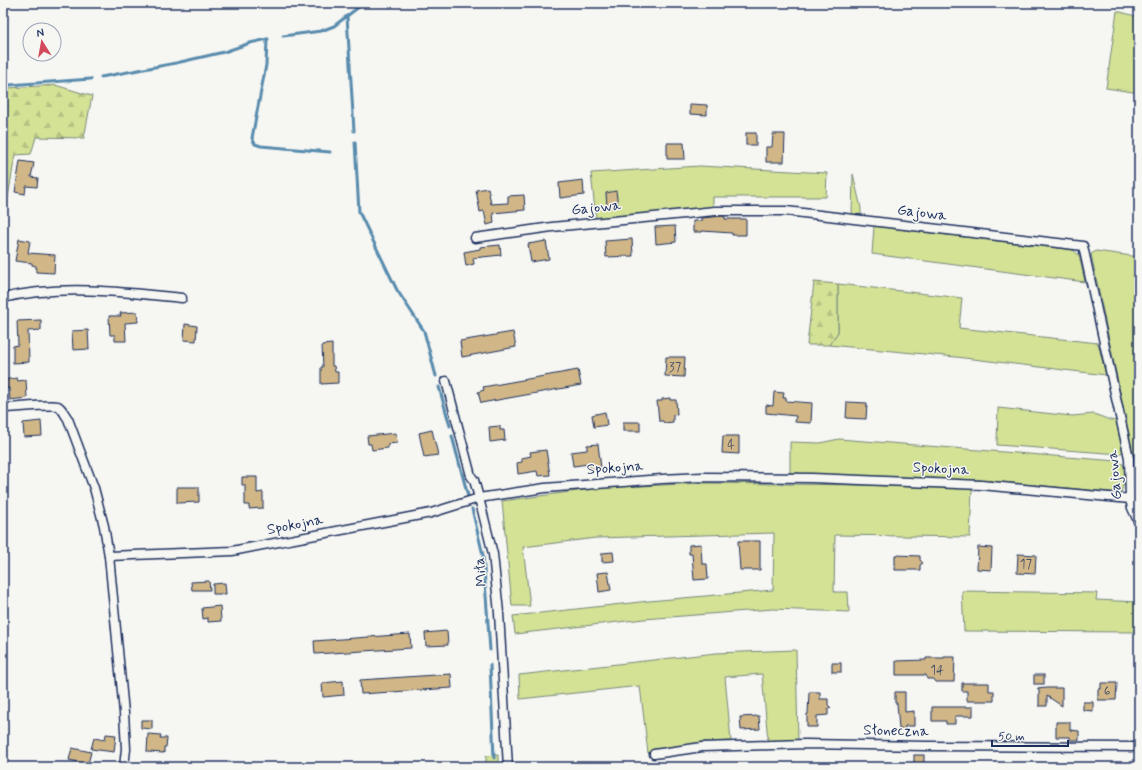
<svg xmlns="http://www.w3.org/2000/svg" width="1142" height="770" font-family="Mynerve,sans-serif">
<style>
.green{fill:#d3e295;stroke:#77887a}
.forest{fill:url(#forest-firs);stroke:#77887a}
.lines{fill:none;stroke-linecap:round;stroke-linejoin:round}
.stream{stroke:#588bad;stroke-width:3}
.building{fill:#d1b787;stroke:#1b2f5e}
.street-casing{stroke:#1b2f5e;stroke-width:11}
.street{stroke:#f6f6f2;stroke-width:8}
.labels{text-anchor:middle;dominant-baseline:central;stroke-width:3;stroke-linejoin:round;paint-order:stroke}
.number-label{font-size:13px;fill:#485168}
.street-label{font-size:15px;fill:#1b2f5e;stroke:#f6f6f2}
</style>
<defs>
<pattern id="forest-firs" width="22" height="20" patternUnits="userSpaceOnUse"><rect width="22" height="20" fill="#d3e295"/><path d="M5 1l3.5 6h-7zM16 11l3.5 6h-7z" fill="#b5c283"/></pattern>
</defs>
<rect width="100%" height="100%" fill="#f6f6f2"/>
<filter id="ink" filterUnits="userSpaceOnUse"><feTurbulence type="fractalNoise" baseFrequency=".025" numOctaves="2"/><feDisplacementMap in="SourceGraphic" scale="8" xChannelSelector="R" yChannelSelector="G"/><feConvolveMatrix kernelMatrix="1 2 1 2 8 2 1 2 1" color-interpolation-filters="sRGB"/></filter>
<g filter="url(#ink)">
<g class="green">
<path d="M 1117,11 L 1139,17 L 1139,93 L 1106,88 Z"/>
<path d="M 700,166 L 827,173 L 826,197 L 713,197 L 713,208 L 689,209 L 596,219 L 591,173 Z"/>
<path d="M 853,174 L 861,208 L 861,215 L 852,215 Z"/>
<path d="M 874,226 L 1073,250 L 1079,255 L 1085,282 L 872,254 Z"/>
<path d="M 1096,251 L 1139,257 L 1139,508 L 1133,454 L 1091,254 Z"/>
<path d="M 838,284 L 962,298 L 959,328 L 1098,343 L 1106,375 L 956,357 L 829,345 L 838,332 Z"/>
<path d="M 998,408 L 1072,416 L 1094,414 L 1110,420 L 1117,421 L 1123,451 L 1120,454 L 997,445 Z"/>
<path d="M 839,439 L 1117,461 L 1124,465 C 1126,475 1124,483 1121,493 L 980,480 L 790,473 L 790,442 L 820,443 Z"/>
<path d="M 704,483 L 864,485 L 972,489 L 970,537 L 835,535 L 834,592 L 848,592 L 849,612 L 773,609 L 644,619 L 515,634 L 513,616 L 649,601 L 773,590 L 774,533 L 596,538 L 523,547 L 530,606 L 512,606 L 502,501 L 600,488 Z"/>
<path d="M 962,591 L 1097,593 L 1096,600 L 1139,602 L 1139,632 L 964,631 Z"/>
<path d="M 796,650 L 798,740 L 768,741 L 762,674 L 725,677 L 731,741 L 703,742 L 648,753 L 640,686 L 520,699 L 519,675 L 716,653 Z"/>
<path d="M 498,755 L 498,767 L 486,767 L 486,756 Z"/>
</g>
<g class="forest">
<path d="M 55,85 L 92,96 L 84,138 L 36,137 L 31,154 L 15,155 L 6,210 L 3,209 L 3,99 L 4,91 L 8,88 Z"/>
<path d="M 814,282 L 838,284 L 838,332 L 829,345 L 807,345 Z"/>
</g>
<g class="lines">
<g class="stream">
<path d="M 283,36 L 321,31 L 334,26 L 347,16"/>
<path d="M 267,39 L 266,65 L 252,138 L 255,144 L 261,146 L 330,152"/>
<path d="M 101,77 L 176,63 L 224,52 L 250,43 L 268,39"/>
<path d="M 3,87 L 9,85 L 91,79"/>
<path d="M 354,131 L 347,16 L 364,3"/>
<path d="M 355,142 L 359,212 L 397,290 L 424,331 L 436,376"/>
<path d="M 439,387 L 450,426"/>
<path d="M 452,436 L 468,496"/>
<path d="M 472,509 L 483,555 L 490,650"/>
<path d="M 490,665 L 494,758"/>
</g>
</g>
<g class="building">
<path d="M 690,104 L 707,105 L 707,115 L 690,114 Z"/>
<rect x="746" y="133" width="10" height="12"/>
<path d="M 773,134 L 785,134 L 784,162 L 766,162 L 766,147 L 772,147 Z"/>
<path d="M 667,143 L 684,143 L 685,159 L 667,159 Z"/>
<path d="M 20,161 L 34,163 L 31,177 L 38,178 L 37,187 L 26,186 L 25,194 L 15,192 Z"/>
<path d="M 583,180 L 584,195 L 560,198 L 559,183 Z"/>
<path d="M 488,188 L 491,204 L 508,203 L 508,196 L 524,195 L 525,210 L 493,213 L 494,223 L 487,225 L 484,211 L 480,212 L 476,190 Z"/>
<path d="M 616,191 L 618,206 L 607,207 L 606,193 Z"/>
<path d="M 723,216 L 725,217 L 725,219 L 746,219 L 746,235 L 732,235 L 732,233 L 702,231 L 702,232 L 693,232 L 693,221 L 701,221 L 701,218 Z"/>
<path d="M 675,226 L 676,242 L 656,244 L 655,227 Z"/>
<path d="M 19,239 L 30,241 L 28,253 L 55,255 L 54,273 L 36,272 L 36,266 L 32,265 L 32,263 L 15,261 Z"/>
<path d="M 632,239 L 633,256 L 606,257 L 605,241 Z"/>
<path d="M 546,241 L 549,259 L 531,262 L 528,244 Z"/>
<path d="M 500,245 L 501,255 L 473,258 L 474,264 L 466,266 L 464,252 L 480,249 L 480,247 Z"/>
<path d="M 137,312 L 138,322 L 125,323 L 126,341 L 115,341 L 115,335 L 110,335 L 109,316 L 121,316 L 120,313 Z"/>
<path d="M 41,320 L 41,330 L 28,331 L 29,362 L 13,363 L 13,346 L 18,345 L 17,321 Z"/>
<path d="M 185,324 L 197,326 L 196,341 L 184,340 Z"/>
<path d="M 88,330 L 89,349 L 73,350 L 72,331 Z"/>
<path d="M 513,332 L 516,347 L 462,357 L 460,341 Z"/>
<path d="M 332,344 L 332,366 L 334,366 L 335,372 L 338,372 L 338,383 L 321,384 L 321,367 L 323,367 L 322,345 Z"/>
<path d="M 666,357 L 685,357 L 684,377 L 665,376 Z"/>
<path d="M 578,370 L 581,385 L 481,403 L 478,392 L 484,390 L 483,387 Z"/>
<path d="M 17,378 L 18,381 L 26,380 L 27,398 L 10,400 L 9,388 L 3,389 L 3,380 Z"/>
<path d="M 774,392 L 784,393 L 783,398 L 786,398 L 786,401 L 812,403 L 811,423 L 795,422 L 796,416 L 766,413 L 766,405 L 773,406 Z"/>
<path d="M 670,398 L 670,400 L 676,400 L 677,414 L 673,415 L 673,422 L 664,423 L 663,421 L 659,421 L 657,401 L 662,401 L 662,399 Z"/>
<path d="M 847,402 L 867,403 L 866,419 L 846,418 Z"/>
<path d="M 605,412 L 607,425 L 594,427 L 592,415 Z"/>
<path d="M 41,421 L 42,436 L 24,437 L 23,423 Z"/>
<rect x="623" y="422" width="17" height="9"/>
<path d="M 500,426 L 500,430 L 504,430 L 505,440 L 490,442 L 489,427 Z"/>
<path d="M 432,430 L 438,455 L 424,457 L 419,433 Z"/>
<path d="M 396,433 L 397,443 L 388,444 L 388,448 L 372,450 L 371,444 L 368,444 L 367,436 Z"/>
<path d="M 723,436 L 739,436 L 739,454 L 722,453 Z"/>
<path d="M 598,444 L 601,468 L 589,469 L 589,464 L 573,466 L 571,452 L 587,450 L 587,445 Z"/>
<path d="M 546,450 L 550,475 L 538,476 L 537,471 L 518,474 L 517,463 L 522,462 L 522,458 L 531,456 L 530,452 Z"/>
<path d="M 242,477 L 257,477 L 257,493 L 263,492 L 263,508 L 249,509 L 249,505 L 245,505 L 245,485 L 242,485 Z"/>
<path d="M 177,487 L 199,487 L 199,502 L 177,503 Z"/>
<path d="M 738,541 L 760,541 L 760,570 L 740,570 Z"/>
<path d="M 701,544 L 702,564 L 707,564 L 708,579 L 694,580 L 692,554 L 689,554 L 689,545 Z"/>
<path d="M 978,547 L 992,548 L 991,570 L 977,569 Z"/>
<path d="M 613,552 L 614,561 L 602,562 L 602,553 Z"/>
<path d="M 1018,554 L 1036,555 L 1035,574 L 1017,573 Z"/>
<path d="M 895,555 L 920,556 L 920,560 L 923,563 L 920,565 L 920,570 L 895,570 Z"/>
<path d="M 608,572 L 611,590 L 599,592 L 597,573 Z"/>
<path d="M 209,581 L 210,590 L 192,590 L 191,582 Z"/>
<path d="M 225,583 L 226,594 L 213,594 L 213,584 Z"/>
<path d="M 220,606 L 221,621 L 208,622 L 208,618 L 203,619 L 202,608 Z"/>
<path d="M 447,631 L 448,645 L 426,646 L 425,633 Z"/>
<path d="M 410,634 L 411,648 L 315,654 L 314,641 Z"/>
<path d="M 944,657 L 955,657 L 954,682 L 936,682 L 934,679 L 927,679 L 926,675 L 896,675 L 896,661 L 926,660 L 926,658 L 944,658 Z"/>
<rect x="832" y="663" width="9" height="9"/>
<path d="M 451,674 L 452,688 L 361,694 L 360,680 Z"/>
<rect x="1034" y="675" width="10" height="9"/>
<path d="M 343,681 L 344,695 L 323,697 L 322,683 Z"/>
<path d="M 962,683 L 989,683 L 989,691 L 994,691 L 994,701 L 967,701 L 967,691 L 962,691 Z"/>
<path d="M 1101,683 L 1117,683 L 1116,700 L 1098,700 L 1098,689 L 1101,689 Z"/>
<path d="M 1047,688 L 1062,688 L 1062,706 L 1047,696 L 1047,706 L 1039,706 L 1039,690 L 1037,689 Z"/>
<path d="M 809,692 L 820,692 L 820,699 L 828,699 L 828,705 L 831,708 L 828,709 L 828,715 L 817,716 L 817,727 L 807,727 L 807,714 L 808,714 Z"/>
<path d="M 895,692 L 905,692 L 905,712 L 914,711 L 914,726 L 905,726 L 905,729 L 899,729 L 897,703 L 895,703 Z"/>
<path d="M 1083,702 L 1093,702 L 1093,711 L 1083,710 Z"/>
<path d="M 932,707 L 973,707 L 973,716 L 955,716 L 955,724 L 946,724 L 946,721 L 932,721 Z"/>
<path d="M 759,716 L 760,729 L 741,730 L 740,717 Z"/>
<path d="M 141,720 L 152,720 L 152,729 L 141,728 Z"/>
<path d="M 1056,722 L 1070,722 L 1070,730 L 1079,731 L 1079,740 L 1070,740 L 1070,737 L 1056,737 Z"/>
<path d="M 106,734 L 116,735 L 114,752 L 91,749 L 94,738 L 105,740 Z"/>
<path d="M 148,734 L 161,735 L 160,738 L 167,738 L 166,747 L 164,747 L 164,753 L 147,752 Z"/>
<path d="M 72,748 L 91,752 L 88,764 L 69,760 Z"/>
<rect x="914" y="755" width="10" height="12"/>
</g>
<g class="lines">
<g class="street-casing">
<g id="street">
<path d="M 475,238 L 552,227 L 715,211 L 786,211 L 1083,246 L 1129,458 L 1130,499 L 1132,508 L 1139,523"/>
<path d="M 3,298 C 59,284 126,292 182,298"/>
<path d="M 446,381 L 471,476 L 474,480 L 479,498 L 493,554 L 499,613 L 508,767"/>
<path d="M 3,408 C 13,408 50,404 58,406 C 62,408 65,415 68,419 L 94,488 L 104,526 L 109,556 L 124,713 L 126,749 L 124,767"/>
<path d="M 109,556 L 232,551 L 431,513 L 479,498 L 545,488 L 662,479 L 702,477 L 812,478 L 981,485 L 1130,499"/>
<path d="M 654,754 L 702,747 L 805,744 L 926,746 L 1139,747"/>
</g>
</g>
<use href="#street" class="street"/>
</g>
</g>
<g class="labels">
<g class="number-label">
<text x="675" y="367">37</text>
<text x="731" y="445">4</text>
<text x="1026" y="564">17</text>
<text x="937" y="670">14</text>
<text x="1107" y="691">6</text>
</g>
<g class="street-label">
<text transform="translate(596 208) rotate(-6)">Gajowa</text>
<text transform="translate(922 213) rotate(7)">Gajowa</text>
<text transform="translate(615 468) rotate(-4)">Spokojna</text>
<text transform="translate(941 469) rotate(3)">Spokojna</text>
<text transform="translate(1115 475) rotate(-95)">Gajowa</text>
<text transform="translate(295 525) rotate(-11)">Spokojna</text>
<text transform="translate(481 572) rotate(-96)">Miła</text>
<text transform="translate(896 731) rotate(1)">Słoneczna</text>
</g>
</g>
<rect width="1142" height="770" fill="none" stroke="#f6f6f2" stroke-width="16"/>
<rect x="8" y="8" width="1126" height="754" fill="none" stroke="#1b2f5e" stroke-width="1.5" filter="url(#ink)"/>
<g transform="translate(42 42) rotate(349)"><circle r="19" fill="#f6f6f2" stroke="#9ea6b7"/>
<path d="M0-3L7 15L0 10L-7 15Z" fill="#d1495b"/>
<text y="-6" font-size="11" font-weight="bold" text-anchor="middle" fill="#1b2f5e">N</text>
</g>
<path d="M992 740v6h76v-6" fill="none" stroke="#1b2f5e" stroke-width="2"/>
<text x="998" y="740" font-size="12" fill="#1b2f5e" stroke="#f6f6f2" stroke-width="3" paint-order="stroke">50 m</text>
</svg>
